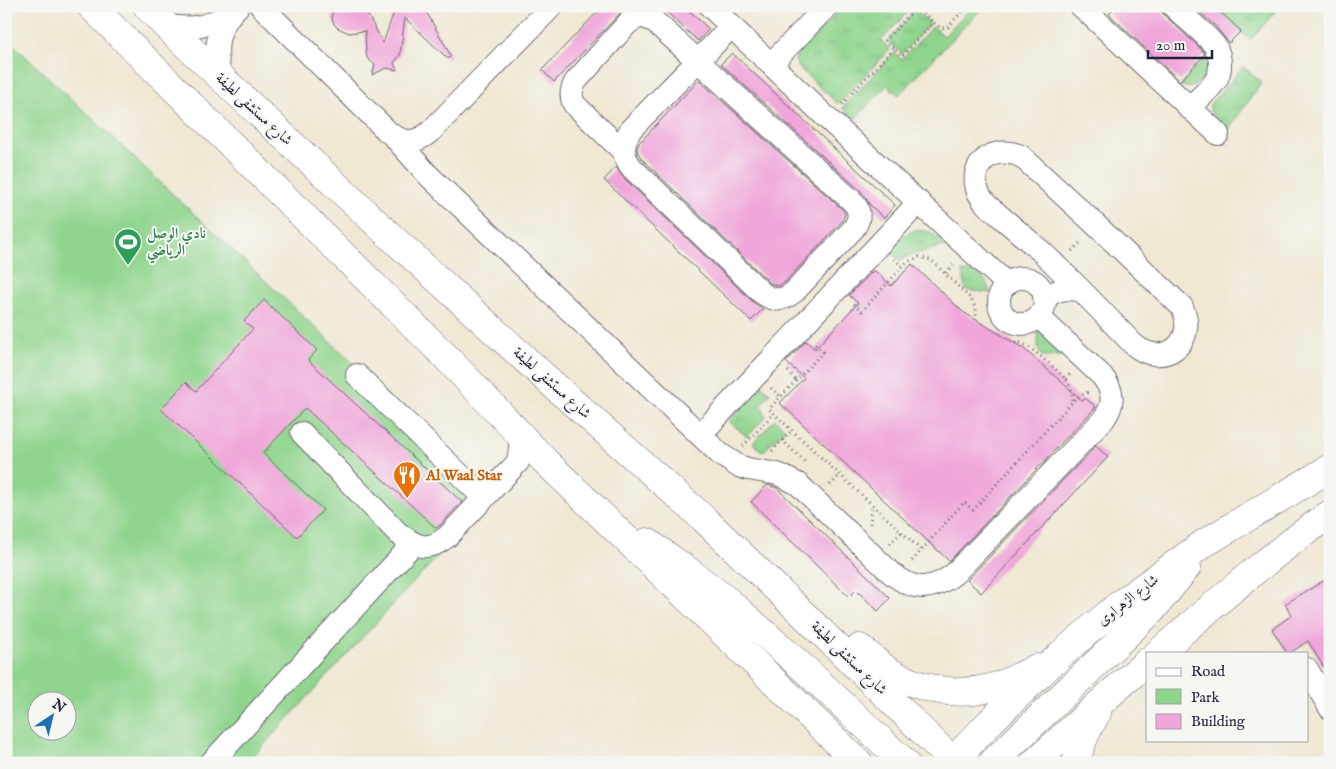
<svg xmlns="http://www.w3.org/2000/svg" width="1336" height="769" font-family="'IM FELL English',Amiri,serif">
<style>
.grass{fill:url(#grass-tufts);stroke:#597c64}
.green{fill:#90d58e;stroke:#597c64;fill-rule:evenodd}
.building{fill:#f0a6da}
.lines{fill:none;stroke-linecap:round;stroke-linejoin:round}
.minor-casing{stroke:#6a6770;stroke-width:24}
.major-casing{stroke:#6a6770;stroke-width:29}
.path{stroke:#6a6770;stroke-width:3;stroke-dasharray:1 4;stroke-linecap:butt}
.minor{stroke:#fff;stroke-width:22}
.major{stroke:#fff;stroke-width:28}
.labels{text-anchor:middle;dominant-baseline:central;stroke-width:4;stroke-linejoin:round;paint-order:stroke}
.street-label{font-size:15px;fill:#22223b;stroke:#f6f6f2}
.leisure-label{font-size:15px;font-weight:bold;fill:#27864d;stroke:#f6f6f2;text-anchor:start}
.food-label{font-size:15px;font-weight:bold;fill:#c56008;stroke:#f6f6f2;text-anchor:start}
</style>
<defs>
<pattern id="grass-tufts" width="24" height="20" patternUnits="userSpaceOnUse" patternTransform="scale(1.25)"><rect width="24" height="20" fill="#90d58e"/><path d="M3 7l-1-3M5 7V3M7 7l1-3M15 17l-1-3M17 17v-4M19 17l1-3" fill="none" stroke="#7cb77b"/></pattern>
</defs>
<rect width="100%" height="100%" fill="#f6f6f2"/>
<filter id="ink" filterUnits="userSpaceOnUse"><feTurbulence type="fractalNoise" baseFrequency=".02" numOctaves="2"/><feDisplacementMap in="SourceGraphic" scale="10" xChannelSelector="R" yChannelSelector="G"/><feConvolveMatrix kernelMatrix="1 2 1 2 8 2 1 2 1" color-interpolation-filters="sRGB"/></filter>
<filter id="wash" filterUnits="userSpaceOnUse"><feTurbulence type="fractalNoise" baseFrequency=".0096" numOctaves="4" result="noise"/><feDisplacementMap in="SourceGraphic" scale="20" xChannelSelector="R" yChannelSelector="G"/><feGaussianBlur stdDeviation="1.12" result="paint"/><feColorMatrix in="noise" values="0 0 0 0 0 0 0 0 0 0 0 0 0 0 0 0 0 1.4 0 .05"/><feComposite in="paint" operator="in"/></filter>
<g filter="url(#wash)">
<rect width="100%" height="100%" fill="#efe8d3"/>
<g class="grass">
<path d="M 843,6 L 912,7 L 881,41 L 890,49 L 838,104 L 799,68 L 795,60 L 799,52 Z"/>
<path d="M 973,6 L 984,6 L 899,95 L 887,85 L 854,120 L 842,108 L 894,53 L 902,59 L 933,26 L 944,36 Z"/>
<path d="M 1124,6 L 1129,6 L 1196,68 L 1207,56 L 1211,65 C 1206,77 1194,93 1181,85 L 1194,70 Z"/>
<path d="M 1214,6 L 1268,6 L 1275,12 L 1250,40 Z"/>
<path d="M 915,10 L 930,23 L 902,54 L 888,41 Z"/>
<path d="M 1243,67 L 1262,82 L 1228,130 L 1210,112 L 1210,104 L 1213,101 Z"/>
<path d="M 917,230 L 930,232 L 948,245 L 913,254 L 900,260 L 889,251 C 898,241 904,233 917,230 Z"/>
<path d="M 962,272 L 976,272 C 984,278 988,284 990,293 L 966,290 Z"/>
<path d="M 1039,329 L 1064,354 L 1062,356 L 1046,357 L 1041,355 C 1036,347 1039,341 1037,332 Z"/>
<path d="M 761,385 L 770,393 L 761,404 L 766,416 L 747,437 L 729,421 Z"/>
<path d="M 775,419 L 785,429 L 763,452 L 753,443 Z"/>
</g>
<path class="green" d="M 6,38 L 494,495 L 247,763 L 6,763 ZM 38,702 L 68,702 L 68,732 L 38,732 Z"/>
<g id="blocks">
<g class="building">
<path d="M 332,6 L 363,6 L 383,43 L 395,9 L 392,6 L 423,6 L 451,56 L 448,59 L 405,18 L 400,55 L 394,63 L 397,70 L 386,68 L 372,75 L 375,65 L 367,58 L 366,52 L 365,31 L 349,33 L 338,28 L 334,24 L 332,18 Z"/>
<path d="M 603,6 L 627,6 L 554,82 L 542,70 Z"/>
<path d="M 660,6 L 684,6 L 709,29 L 698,41 Z"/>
<path d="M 1116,6 L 1160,6 L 1161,10 L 1164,15 L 1197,45 L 1205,54 L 1180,81 L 1109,14 Z"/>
<path d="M 1193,6 L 1214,6 L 1241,31 L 1229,43 L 1215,26 Z"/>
<path d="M 732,53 L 895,205 L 884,218 L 870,205 L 861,191 L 721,64 Z"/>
<path d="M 699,80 L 843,210 L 845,214 L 843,220 L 785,282 L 780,285 L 777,286 L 770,283 L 642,159 L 638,153 L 637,149 L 639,143 Z"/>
<path d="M 616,167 L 623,177 L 753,302 L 763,309 L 751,321 L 604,180 Z"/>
<path d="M 912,264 L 963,312 L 1023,348 L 1083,401 L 1085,398 L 1096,407 L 949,561 L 780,403 L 804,378 L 786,362 L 806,341 L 815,349 L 858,303 L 849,295 L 874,270 L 891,286 Z"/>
<path d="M 264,300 L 317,350 L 308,360 L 462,502 L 439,526 L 436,528 L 305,408 L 263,453 L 323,510 L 297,537 L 161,409 L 186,382 L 196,391 L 253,329 L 244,321 Z"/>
<path d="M 1096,446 L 1108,457 L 981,593 L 967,580 Z"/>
<path d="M 767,485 L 777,488 L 890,598 L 878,611 L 856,590 L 849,597 L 751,502 Z"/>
<path d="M 1330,577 L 1330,678 L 1308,641 L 1290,653 L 1287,653 L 1272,629 L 1292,615 L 1285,604 Z"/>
</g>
</g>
</g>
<g filter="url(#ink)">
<use href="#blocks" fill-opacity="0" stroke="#6a6770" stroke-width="1"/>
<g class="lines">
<g class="minor-casing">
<g id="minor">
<path d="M 261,6 L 388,132 C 404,144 416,144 431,131 L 552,6"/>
<path d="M 710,6 L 828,119 L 1007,284"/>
<path d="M 1081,6 L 1218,134"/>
<path d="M 1173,6 C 1185,18 1205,33 1215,46 C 1221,56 1222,70 1216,80 C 1210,90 1198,99 1189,108"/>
<path d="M 166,26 C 195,30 208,27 233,11"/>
<path d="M 771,64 L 827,6"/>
<path d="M 220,76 C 214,47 216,28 238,6"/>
<path d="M 395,138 L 429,176 L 720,454 L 738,466 L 748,469 L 778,474 L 798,484 L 890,572 C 913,591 930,592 954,574 L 1104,419 C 1115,403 1114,391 1102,376 L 1039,317"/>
<path d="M 624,152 L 574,104 C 570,96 571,89 576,81 L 628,23 L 638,17 L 643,17 L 654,21 L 852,201 C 860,209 861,218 854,228 L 794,292 C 782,301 775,302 762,293 L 632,168 C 621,154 622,144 631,129 L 731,27"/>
<circle cx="1022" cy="301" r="23"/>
<path d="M 1044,297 L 1060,290 L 1067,289 L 1081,290 L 1133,344 C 1162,370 1199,343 1182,307 L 1096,225 L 1021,156 C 985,141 960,177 987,205 L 1042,252 L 1081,290"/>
<path d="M 357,375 L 484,498"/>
<path d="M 302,433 L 398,533 C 417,547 427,553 448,536 L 518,462 L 520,449 L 520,436"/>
<path d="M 700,435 L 919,202"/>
<path d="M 1307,669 L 1330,708"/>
<path d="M 211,763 L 413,544"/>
</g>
</g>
<g class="major-casing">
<g id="major">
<path d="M 91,6 L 446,357 L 544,460 L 859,763"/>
<path d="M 147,6 L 166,26 L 388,234 L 560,391 L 704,519 L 803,614 L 955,763"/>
<path d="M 647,542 L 687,570 L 729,602 L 809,673 L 905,763"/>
<path d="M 860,648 C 869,655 878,664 887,670 C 917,689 955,697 990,688 C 1006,684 1021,676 1036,668"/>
<path d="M 1158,653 C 1214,605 1269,556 1330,514"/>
<path d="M 951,763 L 991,721 L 1059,656 L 1120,604 L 1203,544 L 1330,468"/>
<path d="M 992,763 L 1152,610 L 1187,567"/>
<path d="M 1034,763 L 1109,695 L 1147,662"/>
<path d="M 1076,763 C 1080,745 1087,728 1097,713"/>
</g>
</g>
<g class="path">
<path d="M 916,6 L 936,25 L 942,28 L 948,27 L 967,6"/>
<path d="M 916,7 L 885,41 L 902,56 L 934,22"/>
<path d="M 842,104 L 894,48"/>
<path d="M 1072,251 L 1082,241"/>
<path d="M 894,259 L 903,267"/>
<path d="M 946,273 L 954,265"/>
<path d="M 854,304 L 862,311 L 907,262 L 919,257 L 931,260 L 971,299 L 976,309 L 976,320"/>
<path d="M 1015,343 L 1021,343 L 1029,347 C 1039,356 1065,374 1070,386 C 1073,392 1072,397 1072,402"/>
<path d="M 815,345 L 823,352 L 769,409 L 921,550"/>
<path d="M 788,371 L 796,380"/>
<path d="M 1066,379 L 1070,374"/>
<path d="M 771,388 L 780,396"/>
<path d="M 782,440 L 805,462"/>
<path d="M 743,446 L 774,413"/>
<path d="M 772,451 L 792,430"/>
<path d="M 830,485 L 840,475"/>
<path d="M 870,524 L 872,506"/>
<path d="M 890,544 L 901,532"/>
<path d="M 912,561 L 964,502 L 973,510 L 1076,398 L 1088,392"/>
</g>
<use href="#minor" class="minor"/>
<use href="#major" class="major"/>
</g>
</g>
<defs>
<g id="stadium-pin" transform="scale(1.4375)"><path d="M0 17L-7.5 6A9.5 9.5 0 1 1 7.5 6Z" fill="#2e9e5b" stroke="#f6f6f2"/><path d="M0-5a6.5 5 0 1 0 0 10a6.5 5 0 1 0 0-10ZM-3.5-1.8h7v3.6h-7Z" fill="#fff"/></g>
<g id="restaurant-pin" transform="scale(1.4375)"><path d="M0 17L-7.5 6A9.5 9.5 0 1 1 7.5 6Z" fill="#e8710a" stroke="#f6f6f2"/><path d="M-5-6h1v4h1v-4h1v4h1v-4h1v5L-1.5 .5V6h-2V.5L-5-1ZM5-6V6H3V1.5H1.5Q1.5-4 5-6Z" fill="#fff"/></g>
</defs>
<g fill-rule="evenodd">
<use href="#stadium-pin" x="128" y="242"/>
<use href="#restaurant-pin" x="407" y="475"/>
</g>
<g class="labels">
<g class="street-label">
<text transform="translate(254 109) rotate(43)">شارع مستشفى لطيفة</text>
<text transform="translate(552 383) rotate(42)">شارع مستشفى لطيفة</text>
<text transform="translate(1128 600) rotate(-38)">شارع الزهراوى</text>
<text transform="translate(849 658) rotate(44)">شارع مستشفى لطيفة</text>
</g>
<g class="leisure-label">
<text x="147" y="233">نادي الوصل<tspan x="147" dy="17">الرياضي</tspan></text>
</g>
<g class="food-label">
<text x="426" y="475">Al Waal Star</text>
</g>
</g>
<rect width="1336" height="769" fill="none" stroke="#f6f6f2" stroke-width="25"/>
<rect x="1146" y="652" width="162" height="90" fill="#f6f6f2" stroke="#a1a1a9"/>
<rect x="1156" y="668" width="25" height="8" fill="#ffffff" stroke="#a1a1a9"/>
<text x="1191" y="676" font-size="15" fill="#22223b">Road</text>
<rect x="1156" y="689" width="25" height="15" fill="#90d58e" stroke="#a1a1a9"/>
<text x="1191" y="702" font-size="15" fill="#22223b">Park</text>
<rect x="1156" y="714" width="25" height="15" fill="#f0a6da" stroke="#a1a1a9"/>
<text x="1191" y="726" font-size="15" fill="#22223b">Building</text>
<g transform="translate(52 716) rotate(35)"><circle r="24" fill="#f6f6f2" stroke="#a1a1a9"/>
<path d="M0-4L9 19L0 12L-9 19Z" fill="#1f6fb2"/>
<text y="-8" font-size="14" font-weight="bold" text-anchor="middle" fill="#22223b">N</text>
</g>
<path d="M1148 50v8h64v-8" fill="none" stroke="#22223b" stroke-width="2.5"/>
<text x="1156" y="50" font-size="15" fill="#22223b" stroke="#f6f6f2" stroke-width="4" paint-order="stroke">20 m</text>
</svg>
